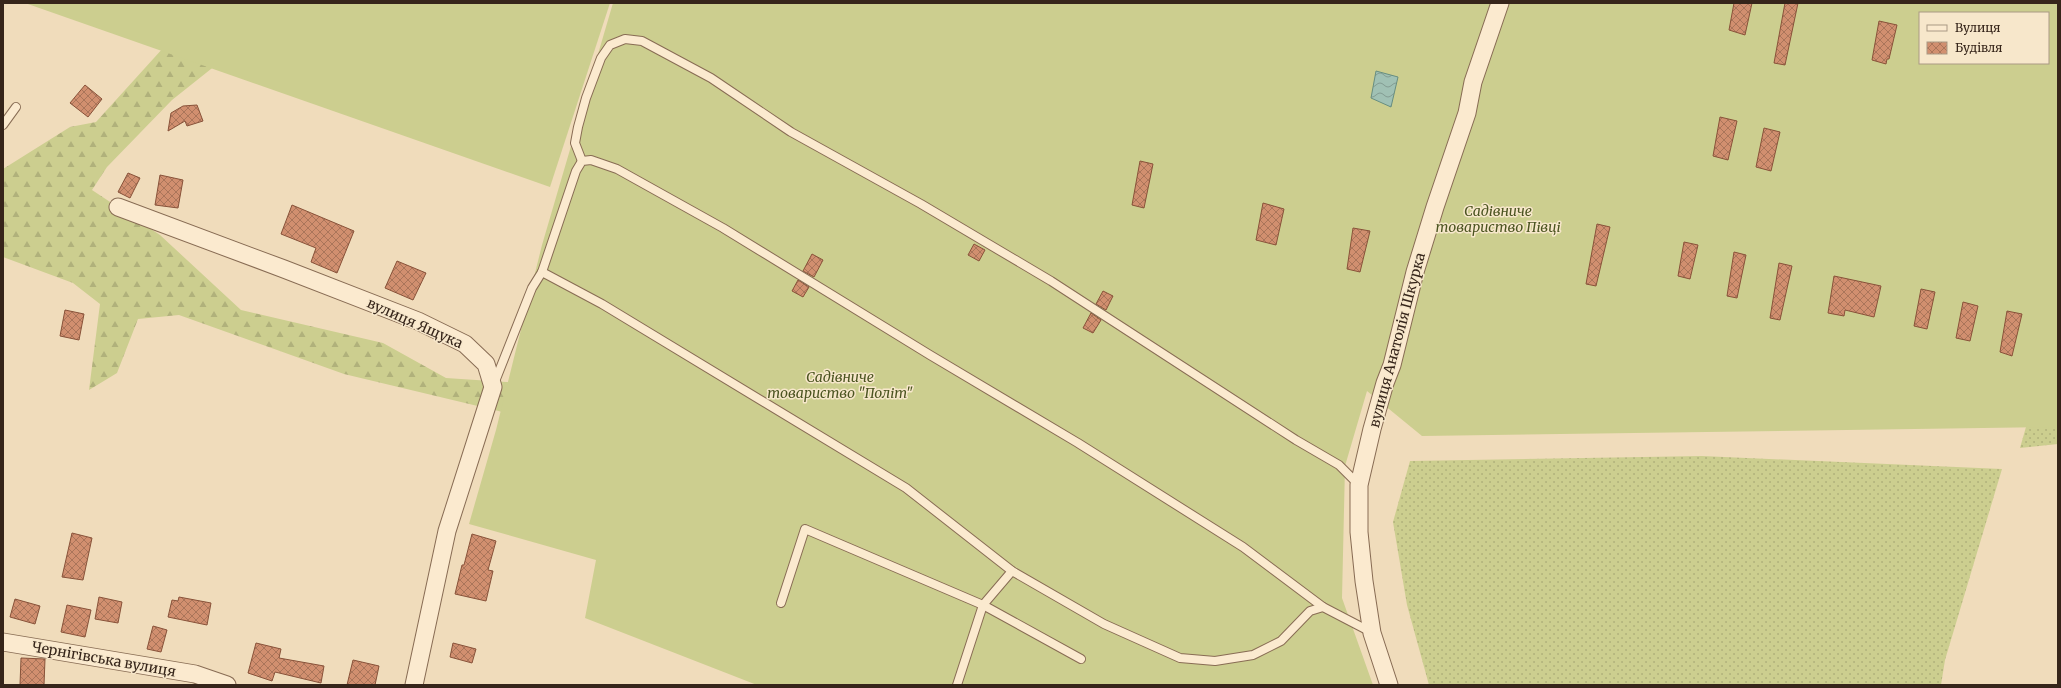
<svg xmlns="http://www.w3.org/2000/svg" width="2061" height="688" font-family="Merriweather,serif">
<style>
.grass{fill:url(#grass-dots)}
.forest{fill:url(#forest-firs)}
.garden{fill:#ccce8f;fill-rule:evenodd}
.water{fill:url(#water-waves);stroke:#678e81}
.building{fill:url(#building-cross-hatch);stroke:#885239}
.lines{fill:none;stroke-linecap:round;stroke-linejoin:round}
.lane-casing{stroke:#886c54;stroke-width:10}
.street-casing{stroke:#886c54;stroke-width:19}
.lane{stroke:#fbeacf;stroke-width:8}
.street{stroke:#fbeacf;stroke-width:17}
.labels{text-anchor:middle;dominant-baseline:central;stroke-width:3;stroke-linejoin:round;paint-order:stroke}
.park-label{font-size:14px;font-style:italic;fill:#4b5420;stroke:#f7e7cb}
.street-label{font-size:14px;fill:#36251a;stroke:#f7e7cb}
</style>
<defs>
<pattern id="grass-dots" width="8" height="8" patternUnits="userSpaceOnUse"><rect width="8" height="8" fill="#ccce8f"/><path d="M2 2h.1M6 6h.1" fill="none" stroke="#b0b17b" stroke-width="1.8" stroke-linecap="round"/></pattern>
<pattern id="forest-firs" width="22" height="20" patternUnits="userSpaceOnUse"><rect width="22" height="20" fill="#ccce8f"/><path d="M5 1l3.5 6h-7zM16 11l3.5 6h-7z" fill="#b0b17b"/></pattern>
<pattern id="water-waves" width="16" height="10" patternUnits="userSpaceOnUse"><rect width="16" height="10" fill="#a0c1b4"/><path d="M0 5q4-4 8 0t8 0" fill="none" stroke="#839d92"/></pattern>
<pattern id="building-cross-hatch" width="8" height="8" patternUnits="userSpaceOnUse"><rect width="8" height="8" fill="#d18f6f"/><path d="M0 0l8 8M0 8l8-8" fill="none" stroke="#aa755a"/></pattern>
</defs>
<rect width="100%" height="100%" fill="#f0dcbb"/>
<g class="grass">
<path d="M 2058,318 L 2058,444 L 2020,448 L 2055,325 Z"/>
<path d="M 1702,456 L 2002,469 L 1945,660 L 1941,685 L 1429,685 L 1407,605 L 1393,522 L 1410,461 Z"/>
</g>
<path class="forest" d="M 183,26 L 255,34 L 172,100 L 107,167 L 92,190 L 160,235 L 241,310 L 383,343 L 446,378 L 539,384 L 570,428 L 344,374 L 179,315 L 138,319 L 117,373 L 89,390 L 100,304 L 73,283 L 3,257 L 3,169 L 70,127 L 96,122 Z"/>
<g class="garden">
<path d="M 25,3 L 610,3 L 550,187 Z"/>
<path d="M 613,3 L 2058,3 L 2058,427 L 1422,436 L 1367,391 L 1345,466 L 1342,598 L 1373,685 L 757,685 L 585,618 L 596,560 L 469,524 L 496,430 L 542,245 ZM 1920,13 L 2048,13 L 2048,63 L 1920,63 Z"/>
</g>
<path class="water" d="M 1376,71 L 1398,77 L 1391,107 L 1371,98 Z"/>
<g class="building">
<path d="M 1734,3 L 1752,3 L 1745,35 L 1729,30 Z"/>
<path d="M 1785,3 L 1798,3 L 1785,65 L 1774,63 Z"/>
<path d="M 1879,21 L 1897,25 L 1889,59 L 1887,59 L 1886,64 L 1872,60 Z"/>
<path d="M 85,85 L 102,99 L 88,117 L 70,103 Z"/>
<path d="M 197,105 L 203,121 L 187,126 L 185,121 L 168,131 L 171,113 L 183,106 Z"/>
<path d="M 1720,117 L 1737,121 L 1728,160 L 1713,156 Z"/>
<path d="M 1764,128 L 1780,132 L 1771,171 L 1756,167 Z"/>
<path d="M 1140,161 L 1153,164 L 1144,208 L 1132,205 Z"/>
<path d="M 128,173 L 140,178 L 130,198 L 118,192 Z"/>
<path d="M 160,175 L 183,180 L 178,208 L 155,205 Z"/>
<path d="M 1263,203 L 1284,209 L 1276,245 L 1256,240 Z"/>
<path d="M 292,205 L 354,231 L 337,273 L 311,262 L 316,248 L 281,234 Z"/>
<path d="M 1597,224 L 1610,227 L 1596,286 L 1586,284 Z"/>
<path d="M 1353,228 L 1370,231 L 1360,272 L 1347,269 Z"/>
<path d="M 1684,242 L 1698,245 L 1690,279 L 1678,276 Z"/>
<path d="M 974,244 L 985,250 L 979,261 L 968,255 Z"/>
<path d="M 1734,252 L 1746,255 L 1737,298 L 1727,296 Z"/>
<path d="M 812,254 L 823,260 L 814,277 L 803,271 Z"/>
<path d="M 397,261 L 426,273 L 413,300 L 385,288 Z"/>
<path d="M 1779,263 L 1792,266 L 1780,320 L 1770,318 Z"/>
<path d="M 1834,276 L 1881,286 L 1874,317 L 1845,310 L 1844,316 L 1828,313 Z"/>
<path d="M 798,280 L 809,287 L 803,297 L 792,291 Z"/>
<path d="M 1921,289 L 1935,292 L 1927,329 L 1914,326 Z"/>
<path d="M 1103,291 L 1113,296 L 1106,310 L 1096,304 Z"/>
<path d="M 1963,302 L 1978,306 L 1970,341 L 1956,338 Z"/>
<path d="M 65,310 L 84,314 L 79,340 L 60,336 Z"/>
<path d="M 2007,311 L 2022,314 L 2012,356 L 2000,352 Z"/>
<path d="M 1091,313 L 1101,320 L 1093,333 L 1083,328 Z"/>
<path d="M 72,533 L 92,538 L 83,580 L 62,577 Z"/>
<path d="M 472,534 L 496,541 L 488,570 L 493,571 L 486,601 L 455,594 L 462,565 L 464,565 Z"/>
<path d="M 99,597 L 122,602 L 118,623 L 95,619 Z"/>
<path d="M 179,597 L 211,603 L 207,625 L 168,617 L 172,600 L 178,601 Z"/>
<path d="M 15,599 L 40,606 L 35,624 L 10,617 Z"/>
<path d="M 67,605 L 91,610 L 85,637 L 61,632 Z"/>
<path d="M 153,626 L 167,630 L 161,652 L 147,649 Z"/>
<path d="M 256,643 L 281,649 L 279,658 L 324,666 L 321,683 L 275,672 L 272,681 L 248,673 Z"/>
<path d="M 453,643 L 476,649 L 472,663 L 450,657 Z"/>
<path d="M 21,658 L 45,659 L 44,685 L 20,685 Z"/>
<path d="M 353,660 L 379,666 L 375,685 L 347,685 Z"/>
</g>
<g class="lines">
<g class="lane-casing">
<g id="lane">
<path d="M 3,125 L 16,107"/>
<path d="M 582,161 L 575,143 L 578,127 L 586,98 L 601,58 L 610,45 L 625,39 L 642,41 L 711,78 L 791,132 L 921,204 L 1051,281 L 1296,440 L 1339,465 L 1359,485"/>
<path d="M 542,272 L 576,171 L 582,161 L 591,160 L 617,169 L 723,228 L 930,355 L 1078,443 L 1243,547 L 1323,607"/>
<path d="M 494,384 L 532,288 L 542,272 L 602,304 L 906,488 L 1012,571 L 1104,624 L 1180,658 L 1215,661 L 1253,655 L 1281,641 L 1310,611 L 1323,607 L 1371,632"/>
<path d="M 781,603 L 805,529 L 983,605 L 1081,659"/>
<path d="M 957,685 L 983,605 L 1012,571"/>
</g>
</g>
<g class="street-casing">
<g id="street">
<path d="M 118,207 L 284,269 L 418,321 L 465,344 L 486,364 L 493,387 L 447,531 L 414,685"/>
<path d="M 3,642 L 195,674 L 227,685"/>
<path d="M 1389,685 L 1372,633 L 1364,581 L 1359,532 L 1359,485 L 1372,429 L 1385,383 L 1392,365 L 1415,272 L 1435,207 L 1467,113 L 1473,82 L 1500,3"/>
</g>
</g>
<use href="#lane" class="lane"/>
<use href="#street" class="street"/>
</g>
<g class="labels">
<g class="park-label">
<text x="1498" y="211">Садівниче<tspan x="1498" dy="16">товариство Півці</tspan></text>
<text x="840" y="377">Садівниче<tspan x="840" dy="16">товариство "Політ"</tspan></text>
</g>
<g class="street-label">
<text transform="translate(415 323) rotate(24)">вулиця Ящука</text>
<text transform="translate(1397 340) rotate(-75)">вулиця Анатолія Шкурка</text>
<text transform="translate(104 659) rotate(10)">Чернігівська вулиця</text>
</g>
</g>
<rect width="2061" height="688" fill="none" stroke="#36251a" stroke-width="8"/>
<rect x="1919" y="12" width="130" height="52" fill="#f7e7cb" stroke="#aa9984"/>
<rect x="1927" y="25" width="20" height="6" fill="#fbeacf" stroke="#aa9984"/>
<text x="1955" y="32" font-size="12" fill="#36251a">Вулиця</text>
<rect x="1927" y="42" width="20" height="12" fill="url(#building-cross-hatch)" stroke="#aa9984"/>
<text x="1955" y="52" font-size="12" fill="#36251a">Будівля</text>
</svg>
